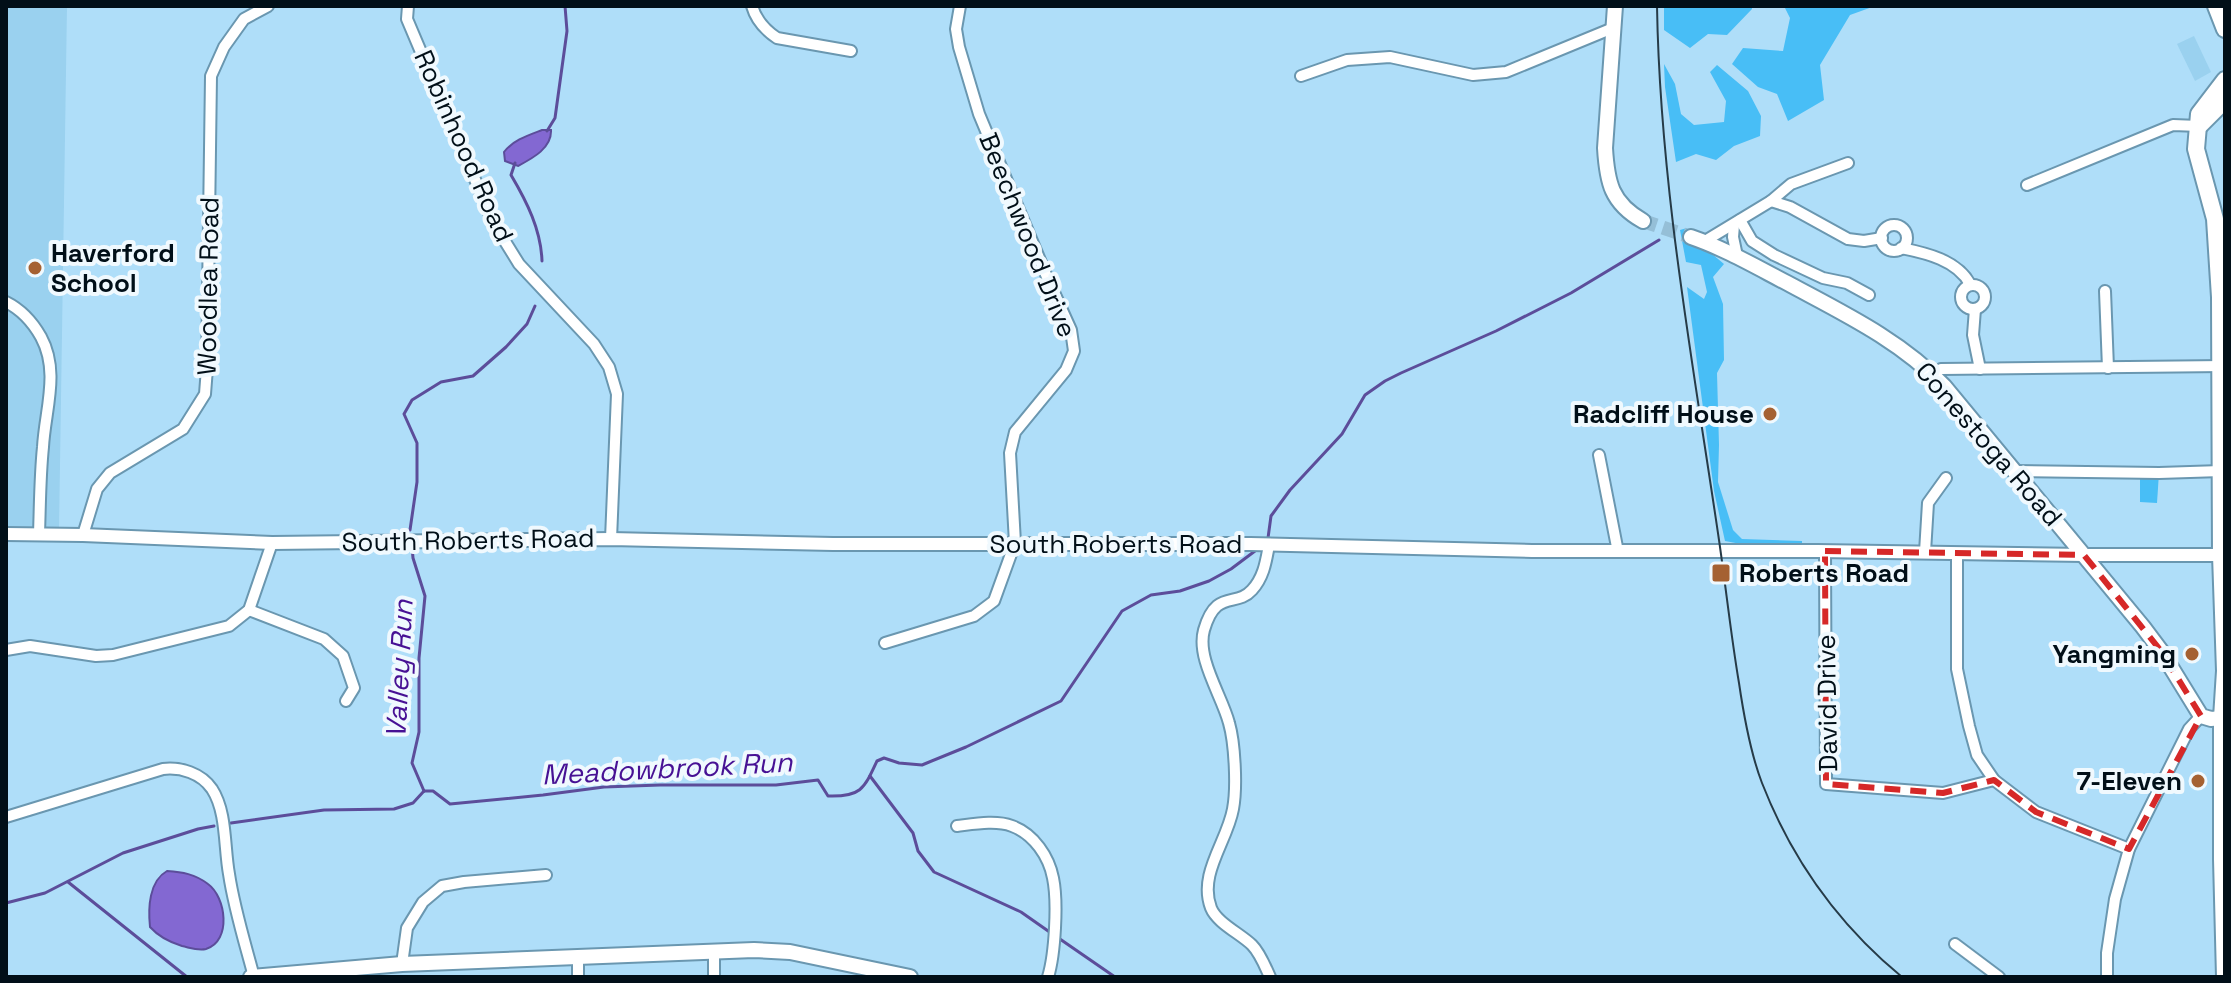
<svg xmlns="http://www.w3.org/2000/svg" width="2231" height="983" font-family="'Space Grotesk',sans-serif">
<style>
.built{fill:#9ad1ef}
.green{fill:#48bef6}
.water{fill:#8368d2;stroke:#5c4d9a;stroke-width:2}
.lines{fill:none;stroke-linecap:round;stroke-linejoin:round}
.stream{stroke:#5c4d9a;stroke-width:3}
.secondary-tunnel{stroke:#95bfd7;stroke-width:14;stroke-dasharray:14 7;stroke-linecap:butt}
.minor-casing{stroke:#6a97b0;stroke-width:14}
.tertiary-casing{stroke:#6a97b0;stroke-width:16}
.secondary-casing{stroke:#6a97b0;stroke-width:18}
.primary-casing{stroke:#6a97b0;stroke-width:20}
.trunk-casing{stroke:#6a97b0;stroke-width:20}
.minor{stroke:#fff;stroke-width:10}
.tertiary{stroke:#fff;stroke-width:12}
.secondary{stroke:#fff;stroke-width:14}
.primary{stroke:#fff;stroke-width:16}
.trunk{stroke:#fff;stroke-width:16}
.tram{stroke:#263b48;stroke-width:2}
.marked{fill:none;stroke:#d62828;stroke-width:6;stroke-dasharray:16 10;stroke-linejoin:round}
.poi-dot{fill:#a56132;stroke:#f0f9fe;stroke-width:3}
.labels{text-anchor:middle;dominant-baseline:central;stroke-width:8;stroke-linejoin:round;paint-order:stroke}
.street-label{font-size:26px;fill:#010f18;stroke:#f0f9fe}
.poi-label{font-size:26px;font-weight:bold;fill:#010f18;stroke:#f0f9fe;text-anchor:end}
.water-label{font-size:28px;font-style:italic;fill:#471194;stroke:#f0f9fe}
</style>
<rect width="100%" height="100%" fill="#afdef9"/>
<g class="built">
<path d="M 6,6 L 67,6 L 59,530 L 6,530 Z"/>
<path d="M 2194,36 L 2211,72 L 2195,81 L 2177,44 Z"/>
</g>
<g class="green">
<path d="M 1664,6 L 1752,6 L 1752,9 L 1727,35 L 1708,34 L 1690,48 L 1664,30 Z"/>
<path d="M 1784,6 L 1875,6 L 1850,15 L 1820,65 L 1824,100 L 1788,121 L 1777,94 L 1758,87 L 1732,64 L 1743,48 L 1783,51 L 1790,18 Z"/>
<path d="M 1664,64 L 1675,84 L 1681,114 L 1694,125 L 1724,122 L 1726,101 L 1710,72 L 1717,65 L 1748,91 L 1761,116 L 1760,136 L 1734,146 L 1716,160 L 1696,154 L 1676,162 L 1665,87 Z"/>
<path d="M 1687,228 L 1691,244 L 1705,248 L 1724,264 L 1713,277 L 1723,304 L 1724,360 L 1717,373 L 1719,445 L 1718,482 L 1733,530 L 1742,539 L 1802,541 L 1802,544 L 1741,544 L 1725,541 L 1714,491 L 1687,287 L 1704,299 L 1707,292 L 1701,265 L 1686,262 L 1680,230 Z"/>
<path d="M 2140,472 L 2159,473 L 2157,503 L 2140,502 Z"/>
</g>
<g class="water">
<path d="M 542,130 L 551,130 C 552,148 533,158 518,166 L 505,161 L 504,152 C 513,140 529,135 542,130 Z"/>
<path d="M 167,871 C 182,872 195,874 208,884 C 226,897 232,941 206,949 C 198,951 191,948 182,946 C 169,942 159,937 150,927 C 148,908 149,881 167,871 Z"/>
</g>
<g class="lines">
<g class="stream">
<path d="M 547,131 L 555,118 L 567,31 L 565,6"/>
<path d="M 515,163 L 511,175 C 527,202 541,230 542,261"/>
<path d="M 410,530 L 417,482 L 417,443 L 404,414 L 412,400 L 441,382 L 473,376 L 506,347 L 527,324 L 535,306"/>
<path d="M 1268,538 L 1271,516 L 1290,490 L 1342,434 L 1365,395 L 1385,381 L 1401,373 L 1496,331 L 1571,293 L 1659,240"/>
<path d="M 412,547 L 413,558 L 425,596 L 419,658 L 419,732 L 412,763 L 424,791"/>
<path d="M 870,776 L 913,833 L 918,851 L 934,872 L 1021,912 L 1051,933"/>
<path d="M 424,791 L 433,791 L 450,804 L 543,795 L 604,787 L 660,785 L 776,785 L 818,780 L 828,796 C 861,797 864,789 877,761 L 884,758 L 899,763 L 922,765 L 966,747 L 1061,701 L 1122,611 L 1151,595 L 1180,591 L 1209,581 L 1231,569 L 1255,551"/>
<path d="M 231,823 L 324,810 L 394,809 L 413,803 L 424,791"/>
<path d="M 68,882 L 187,977"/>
<path d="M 6,903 L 45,893 L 123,853 L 198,829 L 214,826"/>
<path d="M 1057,937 L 1115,977"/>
</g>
<path class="secondary-tunnel" d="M 1643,221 L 1691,237"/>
<g class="minor-casing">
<g id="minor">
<path d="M 408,6 L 407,19 L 493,222 L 519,264 L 594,344 L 609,367 L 617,394 L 611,539"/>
<path d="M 752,6 C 756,20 765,30 777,38 L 851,51"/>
<path d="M 1301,76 L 1347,60 L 1390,57 L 1473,75 L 1506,72 L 1613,28"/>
<path d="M 2027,185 L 2173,125 L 2199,126"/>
<path d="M 1771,201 L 1790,207 L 1848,239 L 1864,241 L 1882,238"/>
<path d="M 1740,220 L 1752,241 L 1774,255 L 1823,278 L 1847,283 L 1869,295"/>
<path d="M 1734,225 L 1733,237 L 1737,256"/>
<circle cx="1894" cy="238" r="13"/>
<path d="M 1705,241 L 1771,201 L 1791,184 L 1848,163"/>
<path d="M 1901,248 C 1926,253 1957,260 1970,284"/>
<circle cx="1973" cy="297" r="12"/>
<path d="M 2105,291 L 2108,368"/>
<path d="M 6,302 C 22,310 32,321 41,337 C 60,372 45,410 43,447 C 40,476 40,505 39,534"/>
<path d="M 1975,309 L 1973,335 L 1980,369"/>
<path d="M 1933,374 L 1941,369 L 2225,366"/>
<path d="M 1599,455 L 1618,552"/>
<path d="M 2014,471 L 2159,473 L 2221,471"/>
<path d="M 83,535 L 97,489 L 110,473 L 183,429 L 205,394 L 207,368 L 211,76 L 224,47 L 244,19 L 268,6"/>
<path d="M 1269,545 C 1266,561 1264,577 1252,590 C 1236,608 1216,588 1204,630 C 1196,658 1222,696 1229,723 C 1235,744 1237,788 1233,809 C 1227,842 1198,874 1211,908 C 1217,923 1241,934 1252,945 C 1260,953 1265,966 1270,977"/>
<path d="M 1825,551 L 1826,784 L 1943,793 L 1994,780"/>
<path d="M 1925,552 L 1928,503 L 1946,478"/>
<path d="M 1957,553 L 1957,669 L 1969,726 L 1977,755 L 1994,780 L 2036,812 L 2129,849"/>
<path d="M 249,610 L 324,639 L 343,656 L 354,688 L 346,701"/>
<path d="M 885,643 L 974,616 L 994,601 L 1015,543 L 1010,453 L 1015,432 L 1066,370 L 1074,351 L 1071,330 L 1047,277 L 979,114 L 959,47 L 956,29 L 960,6"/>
<path d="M 6,650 L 30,646 L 96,656 L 113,655 L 229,626 L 249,610 L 272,543"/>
<path d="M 6,817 L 163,769 C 181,767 201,773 212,789 C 227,812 224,847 229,874 C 234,908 245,943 254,977"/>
<path d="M 957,826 C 974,824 996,820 1012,826 C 1034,834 1049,857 1053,878 C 1058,902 1055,954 1048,977"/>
<path d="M 1955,944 L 1999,977"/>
<path d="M 402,964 L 407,928 L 423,902 L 442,886 L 464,882 L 546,875"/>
<path d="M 578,977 L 578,957"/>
<path d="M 714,977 L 714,952"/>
<path d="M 2107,977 L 2107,953 L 2115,899 L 2129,849 L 2189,729 L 2201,716"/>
</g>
</g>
<g class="tertiary-casing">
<path id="tertiary" d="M 6,534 L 83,535 L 272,543 L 611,539 L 833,544 L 1250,544 L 1532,551 L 1818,551 L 2084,555 L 2221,555"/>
</g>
<g class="secondary-casing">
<g id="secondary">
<path d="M 1615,6 L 1605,148 C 1607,182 1611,203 1643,221"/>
<path d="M 1691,237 C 1726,249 1758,268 1791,285 C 1845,314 1901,341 1944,386 L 2143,627 L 2161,651 L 2201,716 L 2211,719 L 2222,718"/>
<path d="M 251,977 L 402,964 L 754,950 L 790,952 L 910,977"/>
</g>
</g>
<g class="primary-casing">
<g id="primary">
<path d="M 2200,125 L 2225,100"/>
<path d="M 2225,977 L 2222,859 L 2222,718 L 2225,671 L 2221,555 L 2220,297 L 2215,219 L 2196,149 L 2199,114 L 2225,80"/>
</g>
</g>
<g class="trunk-casing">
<path id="trunk" d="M 2216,6 L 2225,29"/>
</g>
<use href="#minor" class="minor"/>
<use href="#tertiary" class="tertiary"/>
<use href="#secondary" class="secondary"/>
<use href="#primary" class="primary"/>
<use href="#trunk" class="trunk"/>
<path class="tram" d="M 1657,6 C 1660,186 1693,363 1719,540 C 1726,588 1731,636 1739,683 C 1744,717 1750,752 1762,783 C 1792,860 1839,925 1902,977"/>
</g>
<path class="marked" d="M 1825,551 L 2084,555 L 2161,651 L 2201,716 L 2129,849 L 2036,812 L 1994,780 L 1943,793 L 1826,784 Z"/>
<g class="poi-dot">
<circle cx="35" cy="268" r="8"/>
<circle cx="1770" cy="414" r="8"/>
<rect x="1711" y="563" width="20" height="20" rx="4"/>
<circle cx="2192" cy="654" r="8"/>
<circle cx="2198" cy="781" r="8"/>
</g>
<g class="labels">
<g class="street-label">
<text transform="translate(464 146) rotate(66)">Robinhood Road</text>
<text transform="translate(1028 235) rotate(68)">Beechwood Drive</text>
<text transform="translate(208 286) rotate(-89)">Woodlea Road</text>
<text transform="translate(1989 444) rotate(49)">Conestoga Road</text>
<text transform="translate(468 540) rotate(-1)">South Roberts Road</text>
<text x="1116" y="544">South Roberts Road</text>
<text transform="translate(1827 703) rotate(-91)">David Drive</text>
</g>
<g class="poi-label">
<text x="51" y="253" text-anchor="start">Haverford<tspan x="51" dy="30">School</tspan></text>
<text x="1754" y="414">Radcliff House</text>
<text x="1739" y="573" text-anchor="start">Roberts Road</text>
<text x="2176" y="654">Yangming</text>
<text x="2182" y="781">7-Eleven</text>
</g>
<g class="water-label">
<text transform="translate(399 669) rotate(-87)">Valley Run</text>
<text transform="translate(667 768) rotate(-3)">Meadowbrook Run</text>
</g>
</g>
<rect width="2231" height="983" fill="none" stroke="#010f18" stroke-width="16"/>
</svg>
